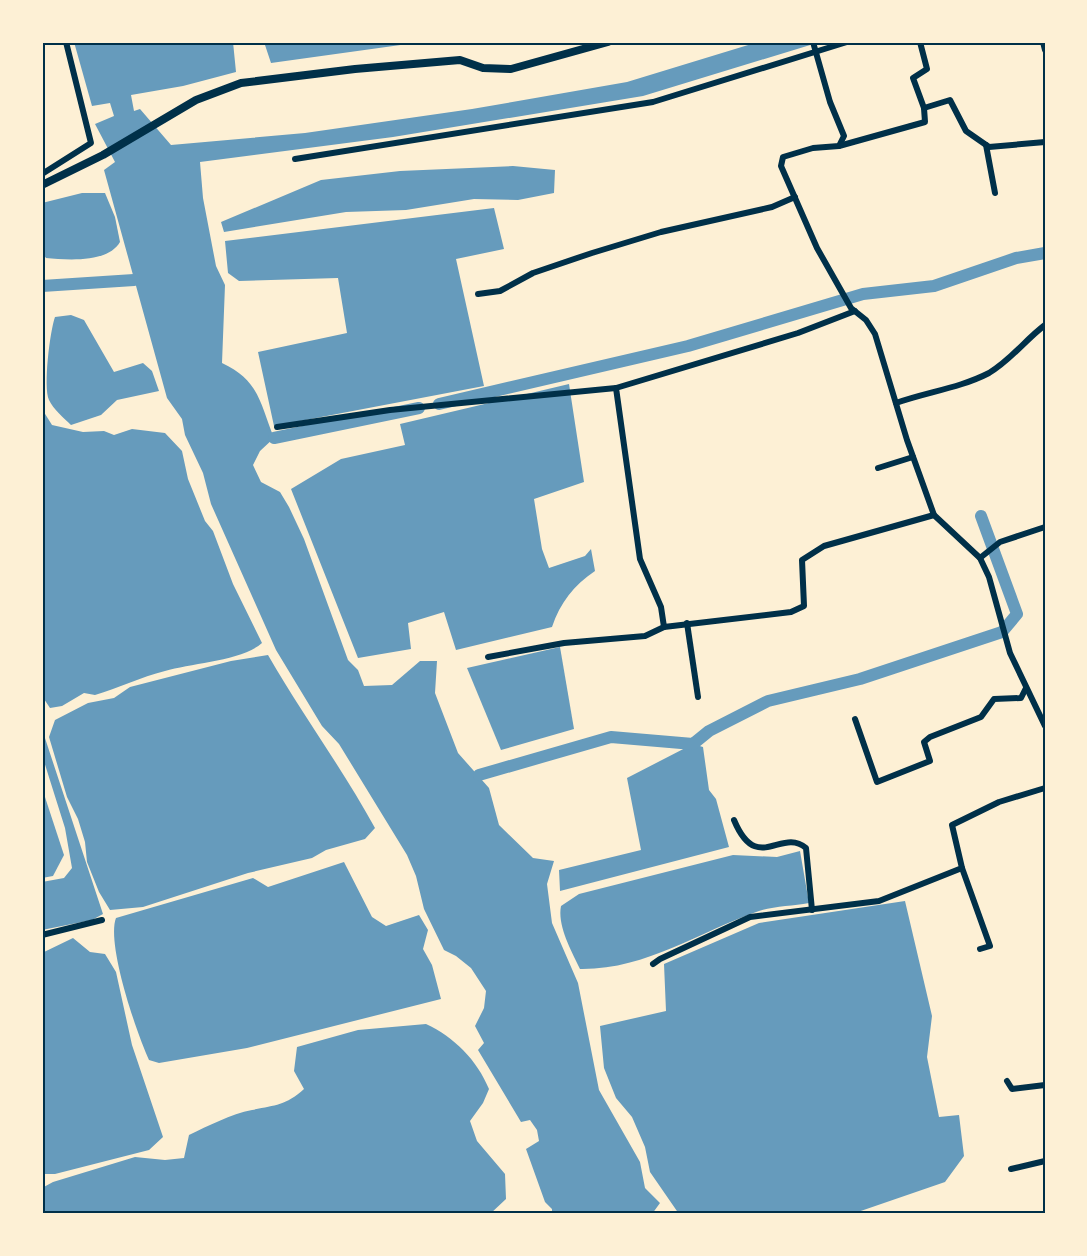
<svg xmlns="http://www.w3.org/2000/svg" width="1087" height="1256" font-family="'Open Sans',sans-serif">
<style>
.water{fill:#669bbc}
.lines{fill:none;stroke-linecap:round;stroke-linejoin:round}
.canal{stroke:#669bbc;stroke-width:12}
.minor{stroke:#003049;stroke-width:6}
.tertiary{stroke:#003049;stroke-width:8}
.neatline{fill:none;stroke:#003049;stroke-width:2}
</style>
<rect width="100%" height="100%" fill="#fdf0d5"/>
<g class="water">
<path d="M 74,42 L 233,42 L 236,72 L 183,86 L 131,95 L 134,111 L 140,109 L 171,145 L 305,133 L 472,109 L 627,82 L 758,42 L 820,42 L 643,96 L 393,137 L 200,162 L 203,198 L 216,266 L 225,285 L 222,363 C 259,380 260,403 274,438 L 260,451 L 253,465 L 261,482 L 280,492 L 289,507 L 304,539 L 348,660 L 358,670 L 364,686 L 392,685 L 420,661 L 437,661 L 435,693 L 458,753 L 489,788 L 499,825 L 533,858 L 554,861 L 547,884 L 552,923 L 578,983 L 599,1090 L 640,1162 L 645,1188 L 660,1203 L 652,1214 L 552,1214 L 552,1209 L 545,1202 L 526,1149 L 539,1141 L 537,1130 L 530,1120 L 521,1122 L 478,1050 L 484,1043 L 475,1026 L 484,1008 L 486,991 L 471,968 L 456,956 L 444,950 L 424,909 L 416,876 L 407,855 L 339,744 L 322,726 L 276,650 L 211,504 L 203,473 L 185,435 L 182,419 L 167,398 L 104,170 L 115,162 L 95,124 L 114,116 L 110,103 L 92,106 Z"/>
<path d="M 264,42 L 422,42 L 271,63 Z"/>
<path d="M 513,166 L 555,170 L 554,193 L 518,200 L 474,199 L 406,210 L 346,212 L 224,232 L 221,222 L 321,180 L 400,171 Z"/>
<path d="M 82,193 L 105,193 L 115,217 L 120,242 C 108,263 68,260 46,258 L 42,253 L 42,203 Z"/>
<path d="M 494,208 L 504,249 L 456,259 L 484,386 L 274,426 L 258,352 L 347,333 L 338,278 L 239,281 L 228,273 L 225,241 Z"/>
<path d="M 71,315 L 84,320 L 114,372 L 143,363 L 152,371 L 159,391 L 117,400 L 101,415 L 71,425 C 64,418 53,409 49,400 C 43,387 50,331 55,317 Z"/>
<path d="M 569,384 L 584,482 L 534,499 L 542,549 L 549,568 L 585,556 L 591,549 L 595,571 C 574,585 560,603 552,627 L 456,650 L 444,612 L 408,623 L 411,649 L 358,658 L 291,489 L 341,459 L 405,445 L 400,424 Z"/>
<path d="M 42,409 L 52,425 L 83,432 L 104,431 L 114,435 L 132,429 L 165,433 L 182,451 L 188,479 L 205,521 L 213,531 L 233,584 L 262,643 C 242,661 191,663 165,671 C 141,677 118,688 95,695 L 84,693 L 62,706 L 50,708 L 42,696 Z"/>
<path d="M 560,647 L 574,729 L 501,750 L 467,668 Z"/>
<path d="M 268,655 C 302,714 342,768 375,828 L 365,839 L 326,850 L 312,858 L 248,873 L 143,907 L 110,910 L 99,892 L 87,862 L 85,842 L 78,819 L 67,797 L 49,737 L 55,720 L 88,703 L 114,698 L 130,687 L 231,661 Z"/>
<path d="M 42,729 L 103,914 L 92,920 L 42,930 L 42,882 L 64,878 L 72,868 L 65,828 L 42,755 Z"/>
<path d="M 693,744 L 703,747 L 709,790 L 716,799 L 729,847 L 560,891 L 559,870 L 641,850 L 627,778 Z"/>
<path d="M 42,788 L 64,855 L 53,876 L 42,878 Z"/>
<path d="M 800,851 L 809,903 C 793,906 774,906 759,911 C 698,932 646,970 580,969 C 572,952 557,926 561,906 L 579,894 L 733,855 L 777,857 Z"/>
<path d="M 344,862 L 372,917 L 386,926 L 419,915 L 428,930 L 423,949 L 432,965 L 441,999 L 247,1048 L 159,1063 L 149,1060 C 137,1034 106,944 116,918 L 253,878 L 268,887 Z"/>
<path d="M 905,901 L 932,1016 L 927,1057 L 939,1117 L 959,1115 L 964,1156 L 945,1182 L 852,1214 L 679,1214 L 650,1172 L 645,1147 L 632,1117 L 616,1098 L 604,1068 L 600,1026 L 666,1011 L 664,964 L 759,923 Z"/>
<path d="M 73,938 L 90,952 L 105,954 L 116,972 L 132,1045 L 163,1137 L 149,1150 L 55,1174 L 42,1174 L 42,1108 L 44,1102 L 42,1099 L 42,953 Z"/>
<path d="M 426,1024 C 454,1037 477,1060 489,1089 L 483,1103 L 470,1121 L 477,1141 L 505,1174 L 506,1199 L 490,1214 L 42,1214 L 42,1188 L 53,1182 L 135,1157 L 165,1160 L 184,1158 L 189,1135 C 208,1126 231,1114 252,1110 C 275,1105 285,1106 304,1089 L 294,1071 L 297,1047 L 358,1030 Z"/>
</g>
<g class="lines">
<g class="canal">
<path d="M 42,286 L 134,280"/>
<path d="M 439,404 L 688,346 L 863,294 L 934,286 L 1016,258 L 1045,253"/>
<path d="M 274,438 L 419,408"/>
<path d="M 479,775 L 611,737 L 693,744 L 709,731 L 768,701 L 860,679 L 1002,632 L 1017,614 L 981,516"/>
</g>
<g class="minor">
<path d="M 813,42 L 830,102 L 844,136 L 839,146 L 813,148 L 783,157 L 781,166 L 817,248 L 851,308 L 866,320 L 875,334 L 907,440 L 934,515 L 980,558 L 989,577 L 1010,653 L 1045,726"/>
<path d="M 920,42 L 927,69 L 913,78 L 924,108 L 950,100 L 966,131 L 989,147 L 1045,142"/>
<path d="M 1043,42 L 1045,50"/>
<path d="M 986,145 L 995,193"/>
<path d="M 839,146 L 925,122 L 924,108"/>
<path d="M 295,159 L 653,102 L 847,42"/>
<path d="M 42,174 L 91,143 L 66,42"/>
<path d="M 478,294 L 500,291 L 533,273 L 592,253 L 661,232 L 772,207 L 795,197"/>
<path d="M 855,311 L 798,333 L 616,388 L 640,559 L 661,607 L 664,627 L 791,612 L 804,606 L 802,560 L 824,546 L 934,515"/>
<path d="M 896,403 C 927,392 960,388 989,373 C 1011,360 1025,340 1045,325"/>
<path d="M 277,427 L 390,410 L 616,388"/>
<path d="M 878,468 L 913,457"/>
<path d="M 980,558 L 1000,542 L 1045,527"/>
<path d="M 687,623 L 698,697"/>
<path d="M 488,657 L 564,643 L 645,636 L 664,627"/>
<path d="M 855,719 L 877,782 L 930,761 L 924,742 L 930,737 L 981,717 L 994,699 L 1021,698 L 1026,688"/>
<path d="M 734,820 C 757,875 781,827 806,848 L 812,910"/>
<path d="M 962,868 L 990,946 L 980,949"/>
<path d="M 42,935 L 102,920"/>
<path d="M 653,964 L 660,959 L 750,917 L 879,901 L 962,868 L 952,825 L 999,802 L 1045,788"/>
<path d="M 1007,1081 L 1012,1089 L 1045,1085"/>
<path d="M 1011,1169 L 1045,1161"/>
</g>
<path class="tertiary" d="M 42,185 L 103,155 L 196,100 L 241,83 L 355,69 L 460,60 L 483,68 L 511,69 L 608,42"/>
</g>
<rect width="1087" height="1256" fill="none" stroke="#fdf0d5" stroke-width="87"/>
<rect x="44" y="44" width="1000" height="1168" class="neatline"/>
</svg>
